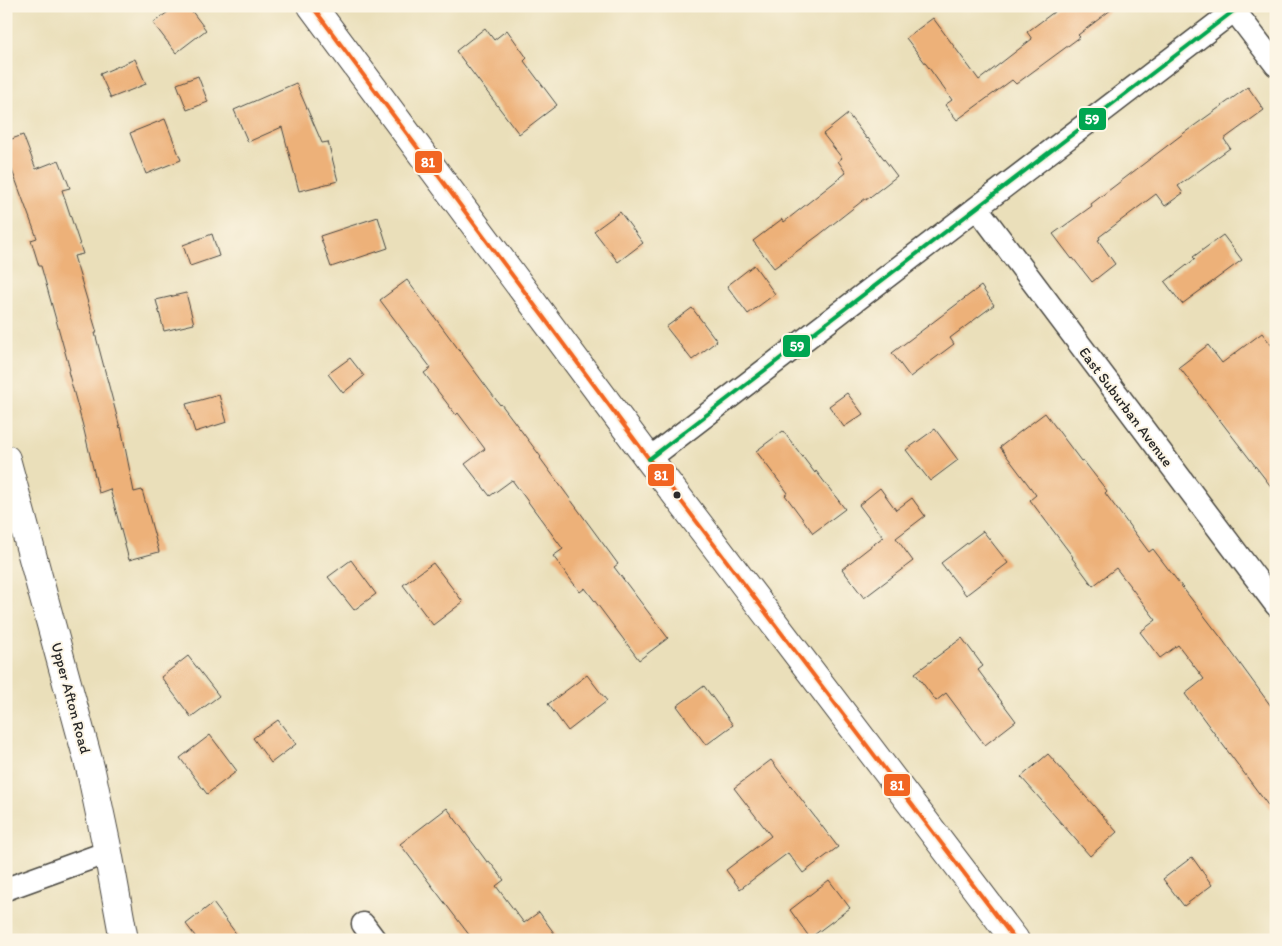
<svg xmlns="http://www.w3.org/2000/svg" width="1282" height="946" font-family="Itim,sans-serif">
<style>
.building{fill:#edb179}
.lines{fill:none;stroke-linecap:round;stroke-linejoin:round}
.street-casing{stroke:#484640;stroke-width:25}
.secondary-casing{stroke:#484640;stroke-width:30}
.street{stroke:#fff;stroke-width:22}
.secondary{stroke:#fff;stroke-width:28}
.bus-1-casing{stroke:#fcf5e5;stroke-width:8}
.bus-2-casing{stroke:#fcf5e5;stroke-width:8}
.bus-1{stroke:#f26522;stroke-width:4}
.bus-2{stroke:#00a651;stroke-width:4}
.bus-dot{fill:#2b2b2b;stroke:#fcf5e5;stroke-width:2}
.labels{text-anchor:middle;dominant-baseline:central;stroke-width:4;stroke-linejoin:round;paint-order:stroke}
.street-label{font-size:15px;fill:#2b2b2b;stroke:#fcf5e5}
.line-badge{stroke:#fcf5e5;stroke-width:2}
.badge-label{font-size:14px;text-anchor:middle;font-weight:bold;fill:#fff}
</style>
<rect width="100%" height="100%" fill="#fcf5e5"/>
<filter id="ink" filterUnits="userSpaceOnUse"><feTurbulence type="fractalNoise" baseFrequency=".02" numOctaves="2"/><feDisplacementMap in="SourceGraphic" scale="10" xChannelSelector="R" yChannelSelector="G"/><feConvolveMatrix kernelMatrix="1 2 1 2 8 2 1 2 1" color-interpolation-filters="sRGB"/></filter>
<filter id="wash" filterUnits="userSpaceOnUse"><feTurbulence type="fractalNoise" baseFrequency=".0096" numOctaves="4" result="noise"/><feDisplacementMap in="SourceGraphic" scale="20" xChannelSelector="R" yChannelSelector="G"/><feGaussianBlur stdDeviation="1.12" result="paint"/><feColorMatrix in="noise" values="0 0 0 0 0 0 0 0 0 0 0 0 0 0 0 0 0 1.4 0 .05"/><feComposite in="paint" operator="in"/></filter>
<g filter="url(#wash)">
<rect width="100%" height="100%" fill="#eadfba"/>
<g id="blocks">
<g class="building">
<path d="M 176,6 L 188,6 L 206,30 L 176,53 L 153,23 Z"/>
<path d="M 1062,6 L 1116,6 L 1078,35 L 1080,37 L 1016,84 L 1012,80 L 957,120 L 945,105 L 952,100 L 929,68 L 906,38 L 933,18 L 979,80 L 1032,39 L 1027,32 Z"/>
<path d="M 485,28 L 494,40 L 507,30 L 527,58 L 524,61 L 557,105 L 519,134 L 456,51 Z"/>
<path d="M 135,59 L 146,84 L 111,98 L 100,74 Z"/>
<path d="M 198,76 L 208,102 L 187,110 L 177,84 Z"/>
<path d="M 296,83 L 322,143 L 328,142 L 338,181 L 299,191 L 282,127 L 248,142 L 234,110 Z"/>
<path d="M 1248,87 L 1264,110 L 1224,139 L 1230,148 L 1178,186 L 1183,193 L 1165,206 L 1156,194 L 1099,237 L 1100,239 L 1098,240 L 1115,264 L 1092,282 L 1073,258 L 1072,259 L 1053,234 L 1092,206 L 1091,204 L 1184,133 Z"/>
<path d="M 848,114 L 867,139 L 868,138 L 897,176 L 866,200 L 866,198 L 819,235 L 774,268 L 753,241 L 782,219 L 784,222 L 846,173 L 838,161 L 842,158 L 823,134 Z"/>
<path d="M 165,119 L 181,160 L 146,174 L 130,133 Z"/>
<path d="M 23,135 L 36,169 L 59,160 L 70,188 L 62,190 L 83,254 L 74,256 L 97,333 L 95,333 L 120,428 L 121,427 L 134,492 L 142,490 L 159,552 L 129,560 L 110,489 L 99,493 L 83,426 L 68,371 L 70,370 L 41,266 L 39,266 L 31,240 L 37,238 L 6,154 L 6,141 Z"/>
<path d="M 620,212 L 643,243 L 618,262 L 594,231 Z"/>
<path d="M 378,217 L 388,248 L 331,267 L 320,236 Z"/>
<path d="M 212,234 L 219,256 L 190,266 L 183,245 Z"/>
<path d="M 1223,235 L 1242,260 L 1182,304 L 1165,282 L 1195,259 L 1193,257 Z"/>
<path d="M 754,265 L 775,294 L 748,314 L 727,286 Z"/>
<path d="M 407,280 L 500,405 L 501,404 L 541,457 L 540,458 L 618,564 L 614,567 L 668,638 L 639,660 L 585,588 L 580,592 L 553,556 L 563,549 L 512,480 L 490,496 L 465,464 L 485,449 L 458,413 L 456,415 L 424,373 L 431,368 L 380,300 Z"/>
<path d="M 981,286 L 994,305 L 950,338 L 954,344 L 910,377 L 892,353 Z"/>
<path d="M 186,293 L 194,324 L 164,331 L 156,300 Z"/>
<path d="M 692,308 L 717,341 L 692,360 L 666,327 Z"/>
<path d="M 1262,333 L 1276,351 L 1276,493 L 1179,367 L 1208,345 L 1222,363 Z"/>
<path d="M 350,358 L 364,376 L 343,393 L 328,374 Z"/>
<path d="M 847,393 L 863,414 L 844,427 L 829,406 Z"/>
<path d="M 219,395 L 227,422 L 195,432 L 186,404 Z"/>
<path d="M 1045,413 L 1081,461 L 1083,460 L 1107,491 L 1105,493 L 1149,552 L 1153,549 L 1219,635 L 1276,713 L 1276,816 L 1185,694 L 1204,679 L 1178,645 L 1160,658 L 1140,632 L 1156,620 L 1116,568 L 1093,586 L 1072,558 L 1073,557 L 1030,500 L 1036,495 L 1000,447 Z"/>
<path d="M 935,429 L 958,460 L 930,481 L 906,450 Z"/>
<path d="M 783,431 L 815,473 L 816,471 L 845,509 L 813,533 L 785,495 L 788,493 L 756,451 Z"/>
<path d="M 880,488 L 896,510 L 912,498 L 925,516 L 896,538 L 913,561 L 864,598 L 842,569 L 883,537 L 859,505 Z"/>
<path d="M 983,531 L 1008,563 L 966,595 L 941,563 Z"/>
<path d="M 351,560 L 376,594 L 354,610 L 328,577 Z"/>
<path d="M 433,563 L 463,602 L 433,625 L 403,585 Z"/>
<path d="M 962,638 L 983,666 L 978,670 L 1016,721 L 985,745 L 946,693 L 936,701 L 915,673 Z"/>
<path d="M 188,656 L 219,696 L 191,717 L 161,677 Z"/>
<path d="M 587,675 L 607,701 L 568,731 L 548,704 Z"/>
<path d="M 704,686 L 733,725 L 706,745 L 677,706 Z"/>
<path d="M 278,720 L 296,744 L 271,763 L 253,738 Z"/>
<path d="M 210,735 L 237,771 L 207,794 L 180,758 Z"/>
<path d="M 1048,754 L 1117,832 L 1090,856 L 1021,777 Z"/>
<path d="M 771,760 L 838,847 L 803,873 L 788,853 L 740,889 L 726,870 L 771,836 L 734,788 Z"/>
<path d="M 447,808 L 487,862 L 489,861 L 504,880 L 496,886 L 524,923 L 539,912 L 559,940 L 473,940 L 400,844 Z"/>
<path d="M 1192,857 L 1212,885 L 1184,906 L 1163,879 Z"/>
<path d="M 829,880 L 850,908 L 810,938 L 790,910 Z"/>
<path d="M 213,903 L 241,940 L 198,940 L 186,924 Z"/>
</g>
</g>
</g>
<g filter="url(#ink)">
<use href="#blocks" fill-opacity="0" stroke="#484640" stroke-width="1"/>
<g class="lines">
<g class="street-casing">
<g id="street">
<path d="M 1231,6 L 1276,65"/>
<path d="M 977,208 L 1276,605"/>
<path d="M 649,459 L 1240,6"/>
<path d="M 6,889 L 108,852"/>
<path d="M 363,924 L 375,940"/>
</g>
</g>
<g class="secondary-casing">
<g id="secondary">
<path d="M 312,6 L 649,459 L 1015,940"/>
<path d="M 6,459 L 91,771 L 108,852 L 124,940"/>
</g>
</g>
<use href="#street" class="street"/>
<use href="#secondary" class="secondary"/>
<g class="bus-1-casing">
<path id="bus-1" d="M 312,6 L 649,459 L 1015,940"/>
</g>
<g class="bus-2-casing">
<path id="bus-2" d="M 649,459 L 1240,6"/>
</g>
<use href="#bus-1" class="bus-1"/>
<use href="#bus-2" class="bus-2"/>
</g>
</g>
<circle class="bus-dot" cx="677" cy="495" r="4.5"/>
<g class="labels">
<g class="street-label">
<text transform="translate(1126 407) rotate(53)">East Suburban Avenue</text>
<text transform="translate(71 698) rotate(75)">Upper Afton Road</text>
</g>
</g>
<g class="line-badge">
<rect x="1078" y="107" width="29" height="24" rx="5" fill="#00a651"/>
<rect x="414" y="150" width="29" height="24" rx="5" fill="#f26522"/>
<rect x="782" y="334" width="29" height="24" rx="5" fill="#00a651"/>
<rect x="647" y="463" width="28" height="24" rx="5" fill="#f26522"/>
<rect x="883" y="773" width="28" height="24" rx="5" fill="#f26522"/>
</g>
<g class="badge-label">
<text x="1092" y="124">59</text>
<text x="428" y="167">81</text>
<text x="797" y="351">59</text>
<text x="661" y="480">81</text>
<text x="897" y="790">81</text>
</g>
<rect width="1282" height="946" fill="none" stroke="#fcf5e5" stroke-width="25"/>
</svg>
